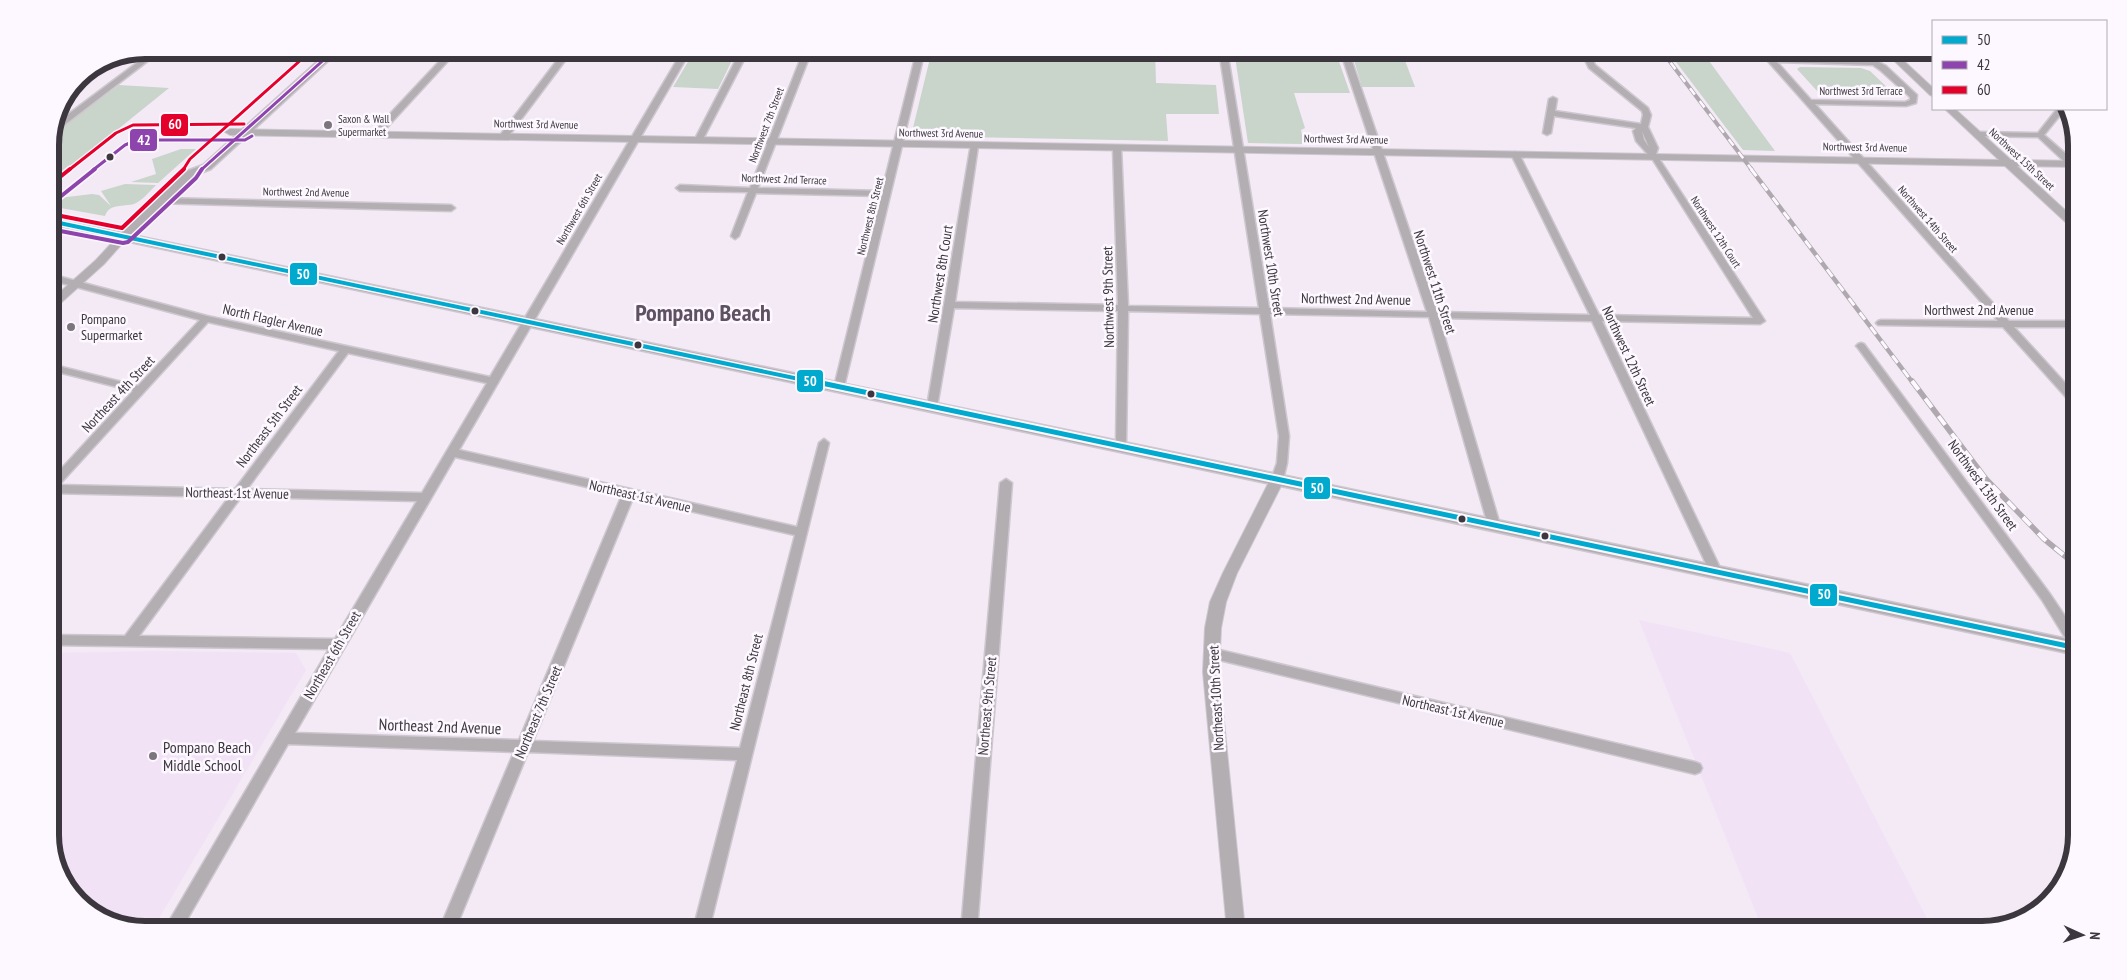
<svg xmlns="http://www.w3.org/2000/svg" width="2127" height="980" font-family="'PT Sans Narrow',sans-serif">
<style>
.built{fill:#f1e2f6}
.green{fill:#c9d4cb}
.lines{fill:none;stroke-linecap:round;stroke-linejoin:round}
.minor-casing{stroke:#cec7d0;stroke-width:3}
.tertiary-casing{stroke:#cec7d0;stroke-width:2}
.secondary-casing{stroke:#cec7d0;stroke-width:3}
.minor{fill:#b3aeb1;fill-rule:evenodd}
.tertiary{fill:#b3aeb1;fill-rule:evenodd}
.secondary{fill:#b3aeb2;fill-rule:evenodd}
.rail-far2-casing{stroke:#afa9af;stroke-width:4}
.rail-far1-casing{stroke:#afa9af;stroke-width:4.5}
.rail-casing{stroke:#afa9af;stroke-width:5.5}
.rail-far2{stroke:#fdf7ff;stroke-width:2.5;stroke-dasharray:8;stroke-linecap:butt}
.rail-far1{stroke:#fdf7ff;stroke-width:3;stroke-dasharray:9;stroke-linecap:butt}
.rail{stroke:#fdf7ff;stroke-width:4;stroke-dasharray:11;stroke-linecap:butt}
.bus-1-far2-casing{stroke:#fdf7ff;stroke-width:7}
.bus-1-far1-casing{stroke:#fdf7ff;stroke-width:9}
.bus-1-casing{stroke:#fdf7ff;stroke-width:10}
.bus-2-far1-casing{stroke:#fdf7ff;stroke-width:5.5}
.bus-2-casing{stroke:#fdf7ff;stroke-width:7}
.bus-3-far1-casing{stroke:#fdf7ff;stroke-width:5.5}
.bus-3-casing{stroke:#fdf7ff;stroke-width:7}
.bus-1-far2{stroke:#00a9ce;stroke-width:4}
.bus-1-far1{stroke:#00a9ce;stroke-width:5}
.bus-1{stroke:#00a9ce;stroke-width:6}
.bus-2-far1{stroke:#8e44ad;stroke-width:3}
.bus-2{stroke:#8e44ad;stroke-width:4}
.bus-3-far1{stroke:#e4002b;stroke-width:3}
.bus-3{stroke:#e4002b;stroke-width:4}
.poi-dot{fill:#7c757e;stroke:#fdf7ff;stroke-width:2}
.bus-dot{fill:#3c363e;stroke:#fdf7ff;stroke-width:2}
.labels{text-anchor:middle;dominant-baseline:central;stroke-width:5;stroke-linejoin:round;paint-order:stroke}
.far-street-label{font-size:11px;fill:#3c363e;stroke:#fdf7ff}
.far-poi-label{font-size:11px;fill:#3c363e;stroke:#fdf7ff;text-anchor:start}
.street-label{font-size:14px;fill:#3c363e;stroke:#fdf7ff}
.poi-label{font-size:14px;fill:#3c363e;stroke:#fdf7ff;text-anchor:start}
.near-street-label{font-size:16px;fill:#3c363e;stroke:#fdf7ff}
.near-poi-label{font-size:16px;fill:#3c363e;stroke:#fdf7ff;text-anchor:start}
.town-label{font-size:24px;font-weight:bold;fill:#5d5162;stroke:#fdf7ff}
.rim{fill:none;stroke:#3c363e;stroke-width:6}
.line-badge{stroke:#fdf7ff;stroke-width:2}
.badge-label{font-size:14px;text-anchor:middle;font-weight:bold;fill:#fff}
</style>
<rect width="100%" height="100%" fill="#f3eaf6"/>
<g class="built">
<path d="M 1639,620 L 1790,653 L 1933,930 L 1763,930 Z"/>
<path d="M 155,651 L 296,653 L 306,670 L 152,930 L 145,930 L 108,923 L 66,888 L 50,842 L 50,653 Z"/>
</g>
<g class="green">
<path d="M 695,50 L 737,50 L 718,89 L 673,87 Z"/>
<path d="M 932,50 L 1155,50 L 1156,83 L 1216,85 L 1219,114 L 1166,114 L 1168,141 L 911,136 Z"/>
<path d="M 1234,50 L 1335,50 L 1350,93 L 1294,93 L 1305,128 L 1301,130 L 1304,144 L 1248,143 Z"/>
<path d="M 1351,50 L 1401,50 L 1415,87 L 1362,87 Z"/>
<path d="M 1667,50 L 1701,50 L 1775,151 L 1743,150 Z"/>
<path d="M 1800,67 L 1861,68 L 1870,71 L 1892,92 L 1888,95 L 1824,94 L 1819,93 L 1797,69 Z"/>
<path d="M 119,85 L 169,88 L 50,184 L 52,135 Z"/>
<path d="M 181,149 L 196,149 L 158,183 L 131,182 L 156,174 L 152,159 Z"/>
<path d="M 125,184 L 156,185 C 150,191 142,201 134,204 C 124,207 109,203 105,216 L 55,207 L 59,198 L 92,194 L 99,195 L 111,206 L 101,191 Z"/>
</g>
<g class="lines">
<g class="minor-casing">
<g id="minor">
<path d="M 154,50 L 162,50 L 59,129 L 55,129 L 58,122 Z"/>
<path d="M 450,50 L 458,50 L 379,136 L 373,136 L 373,132 Z"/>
<path d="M 565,50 L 573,50 L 507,138 L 501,138 L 501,134 Z"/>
<path d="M 683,50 L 691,50 L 459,450 L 797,527 L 819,443 L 824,439 L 829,443 L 709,930 L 693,930 L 737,760 L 528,752 L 455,930 L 439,930 L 514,752 L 288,744 L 181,930 L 164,930 L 329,649 L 50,645 L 50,635 L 125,636 L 229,497 L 50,493 L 50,481 L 133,391 L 50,370 L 50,364 L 138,386 L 200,320 L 50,280 L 50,274 L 207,316 L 490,377 ZM 208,322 L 339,351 L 235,489 L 59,485 ZM 348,353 L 487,383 L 422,493 L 247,489 ZM 455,457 L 622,495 L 519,740 L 295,733 ZM 241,497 L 417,501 L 335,639 L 139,636 ZM 633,498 L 795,535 L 740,748 L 533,741 Z"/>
<path d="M 741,50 L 749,50 L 703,139 L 696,141 L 695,139 Z"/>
<path d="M 804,50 L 812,50 L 758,188 L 882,191 L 917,50 L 925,50 L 844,387 L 839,390 L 834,387 L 881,196 L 756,193 L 739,236 L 735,239 L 731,236 L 748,192 L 680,191 L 676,188 L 680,185 L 750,188 Z"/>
<path d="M 1219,50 L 1227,50 L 1269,308 L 1427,312 L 1340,50 L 1348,50 L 1437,312 L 1590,315 L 1511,154 L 1515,152 L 1519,154 L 1599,315 L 1753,318 L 1653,160 L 1636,141 L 1633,131 L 1636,128 L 1554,116 L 1551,133 L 1547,135 L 1543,133 L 1549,99 L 1553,97 L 1557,99 L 1555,111 L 1641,124 L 1643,115 L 1642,111 L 1589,68 L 1580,50 L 1588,50 L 1595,65 L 1648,108 L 1651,115 L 1648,127 L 1658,148 L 1656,154 L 1765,321 L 1760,324 L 1602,321 L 1722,572 L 1720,575 L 1712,575 L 1710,572 L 1592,321 L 1439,318 L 1500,525 L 1498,528 L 1490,528 L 1488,525 L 1429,317 L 1270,314 L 1289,436 L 1287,463 L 1283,480 L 1277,484 L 1271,480 L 1277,463 L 1279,436 L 1260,314 L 1128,311 L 1126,446 L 1125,449 L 1121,450 L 1116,446 L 1118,311 L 954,308 L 937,407 L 932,410 L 928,409 L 927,407 L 971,144 L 978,146 L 955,302 L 1118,305 L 1113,148 L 1117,146 L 1121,148 L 1128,306 L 1259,308 ZM 1642,131 L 1649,147 L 1644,140 Z"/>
<path d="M 1758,50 L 1766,50 L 1773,58 L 1877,61 L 1886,66 L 1917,95 L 1916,103 L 1906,106 L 1815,104 L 2009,321 L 2077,321 L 2077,327 L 2014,327 L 2077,396 L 2077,406 L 2073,405 L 2003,327 L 1878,325 L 1876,323 L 1878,321 L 1881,320 L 1998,321 ZM 1777,62 L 1873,65 L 1880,70 L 1910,97 L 1910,100 L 1905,102 L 1811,100 Z"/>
<path d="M 2057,109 L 2065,109 L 2044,135 L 2074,161 L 2074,165 L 2068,165 L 2038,137 L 1977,136 L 1973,134 L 1977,132 L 2038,133 Z"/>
<path d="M 50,176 L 56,176 L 57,178 L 50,180 Z"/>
<path d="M 160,198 L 451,205 L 455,208 L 451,211 L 157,203 L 157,199 Z"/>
<path d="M 1861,343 L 1864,344 L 2050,594 L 2077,634 L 2077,650 L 2072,649 L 2042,600 L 1858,348 L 1856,346 L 1858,344 Z"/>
<path d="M 1006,479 L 1012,483 L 977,930 L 961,930 L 1000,483 Z"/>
<path d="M 1211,648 L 1695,762 L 1700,764 L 1702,768 L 1700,772 L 1695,774 L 1211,658 L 1206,657 L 1205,653 L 1206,649 Z"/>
</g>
</g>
<g class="tertiary-casing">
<g id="tertiary">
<path d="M 1883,50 L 1892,50 L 1933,88 L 1933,96 L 1930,95 Z"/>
<path d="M 1945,109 L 1955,109 L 2011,160 L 2077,161 L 2077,167 L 2017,166 L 2077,221 L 2077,230 L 2073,229 L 2005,166 L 230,135 L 225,132 L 230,129 L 1999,160 Z"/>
<path d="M 124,233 L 129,236 L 104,264 L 54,309 L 50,310 L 50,301 L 96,260 L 120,234 Z"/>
<path d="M 1277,475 L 1284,480 L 1237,573 L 1226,602 L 1221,628 L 1219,672 L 1245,930 L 1227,930 L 1203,672 L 1205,628 L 1210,602 L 1223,573 L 1270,480 Z"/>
</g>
</g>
<g class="secondary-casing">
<path id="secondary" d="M 330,50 L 340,50 L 211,169 L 195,175 L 132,235 L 2077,641 L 2077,655 L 50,225 L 50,218 L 121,232 L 187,171 L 203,165 Z"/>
</g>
<use href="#minor" class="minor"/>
<use href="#tertiary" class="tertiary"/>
<use href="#secondary" class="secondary"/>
<g class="rail-far2-casing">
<path id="rail-far2" d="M 1661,50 L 1752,170"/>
</g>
<g class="rail-far1-casing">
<path id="rail-far1" d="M 1751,169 L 1913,383"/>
</g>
<g class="rail-casing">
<path id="rail" d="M 1912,381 L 1986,479 L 2044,539 L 2077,566"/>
</g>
<use href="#rail-far2" class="rail-far2"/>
<use href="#rail-far1" class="rail-far1"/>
<use href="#rail" class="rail"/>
<g class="bus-1-far2-casing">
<path id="bus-1-far2" d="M 50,221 L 818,383"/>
</g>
<g class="bus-1-far1-casing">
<path id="bus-1-far1" d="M 812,381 L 2077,648"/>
</g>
<g class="bus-1-casing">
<path id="bus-1" d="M 2073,647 L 2077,648"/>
</g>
<g class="bus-2-far1-casing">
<g id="bus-2-far1">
<path d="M 93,170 L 125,145 L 137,140 L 245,140 L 252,136"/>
<path d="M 201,170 L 328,56"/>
</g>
</g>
<g class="bus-2-casing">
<g id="bus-2">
<path d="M 55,201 L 95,169"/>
<path d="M 50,229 L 123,243 L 128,242 L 196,178 L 202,169"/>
</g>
</g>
<g class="bus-3-far1-casing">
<g id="bus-3-far1">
<path d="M 69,170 L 116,133 L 133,125 L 244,124"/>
<path d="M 183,170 L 190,159 L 312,50"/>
</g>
</g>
<g class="bus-3-casing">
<g id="bus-3">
<path d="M 50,185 L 70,169"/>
<path d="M 51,214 L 122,228 L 184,169"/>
</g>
</g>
<use href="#bus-1-far2" class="bus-1-far2"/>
<use href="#bus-1-far1" class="bus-1-far1"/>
<use href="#bus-1" class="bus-1"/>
<use href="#bus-2-far1" class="bus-2-far1"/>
<use href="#bus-2" class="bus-2"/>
<use href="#bus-3-far1" class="bus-3-far1"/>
<use href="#bus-3" class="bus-3"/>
</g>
<g class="poi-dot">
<circle cx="328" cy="125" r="5"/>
<circle cx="71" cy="327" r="5"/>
<circle cx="153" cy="756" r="5"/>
</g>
<g class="bus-dot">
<circle cx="110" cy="157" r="4.5"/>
<circle cx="222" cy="257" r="4.5"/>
<circle cx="475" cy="311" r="4.5"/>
<circle cx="638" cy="345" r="4.5"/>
<circle cx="871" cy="394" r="4.5"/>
<circle cx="1462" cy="519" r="4.5"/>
<circle cx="1545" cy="536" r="4.5"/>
</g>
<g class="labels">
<g class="far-street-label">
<text x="1861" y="91">Northwest 3rd Terrace</text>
<text transform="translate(536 124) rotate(1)">Northwest 3rd Avenue</text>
<text transform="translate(766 125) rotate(-69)">Northwest 7th Street</text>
<text transform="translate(941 133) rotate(1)">Northwest 3rd Avenue</text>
<text transform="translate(1346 139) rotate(1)">Northwest 3rd Avenue</text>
<text transform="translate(1865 147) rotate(1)">Northwest 3rd Avenue</text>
<text transform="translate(2022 159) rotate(43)">Northwest 15th Street</text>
<text transform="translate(784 179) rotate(2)">Northwest 2nd Terrace</text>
<text transform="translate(306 192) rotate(1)">Northwest 2nd Avenue</text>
<text transform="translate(579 209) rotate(-60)">Northwest 6th Street</text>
<text transform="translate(870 216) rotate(-76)">Northwest 8th Street</text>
<text transform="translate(1928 219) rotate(49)">Northwest 14th Street</text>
<text transform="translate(1716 232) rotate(57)">Northwest 12th Court</text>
</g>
<g class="far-poi-label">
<text x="338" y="119">Saxon &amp; Wall<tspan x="338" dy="13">Supermarket</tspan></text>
</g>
<g class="street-label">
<text transform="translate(1271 263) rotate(81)">Northwest 10th Street</text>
<text transform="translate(940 274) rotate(-81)">Northwest 8th Court</text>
<text transform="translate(1435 282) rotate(72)">Northwest 11th Street</text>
<text transform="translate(1108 297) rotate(-91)">Northwest 9th Street</text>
<text transform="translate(1356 299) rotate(1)">Northwest 2nd Avenue</text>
<text x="1979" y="310">Northwest 2nd Avenue</text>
<text transform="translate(273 320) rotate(13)">North Flagler Avenue</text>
<text transform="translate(1629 356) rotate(65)">Northwest 12th Street</text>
<text transform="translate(118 394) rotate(-47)">Northeast 4th Street</text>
<text transform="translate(269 426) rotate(-53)">Northeast 5th Street</text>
<text transform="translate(1983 485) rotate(54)">Northwest 13th Street</text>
<text transform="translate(237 493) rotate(1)">Northeast 1st Avenue</text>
<text transform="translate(640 496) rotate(13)">Northeast 1st Avenue</text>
<text transform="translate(332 655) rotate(-60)">Northeast 6th Street</text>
<text transform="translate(746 682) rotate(-76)">Northeast 8th Street</text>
<text transform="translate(1216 698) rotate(-93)">Northeast 10th Street</text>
<text transform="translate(987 706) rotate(-85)">Northeast 9th Street</text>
<text transform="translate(1453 711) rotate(13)">Northeast 1st Avenue</text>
<text transform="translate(538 712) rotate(-67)">Northeast 7th Street</text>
</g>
<g class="poi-label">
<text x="81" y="319">Pompano<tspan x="81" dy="16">Supermarket</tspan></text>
</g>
<g class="near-street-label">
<text transform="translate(440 726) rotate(2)">Northeast 2nd Avenue</text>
</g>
<g class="near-poi-label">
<text x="163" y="747">Pompano Beach<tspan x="163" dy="18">Middle School</tspan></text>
</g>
<g class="town-label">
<text x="703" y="312">Pompano Beach</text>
</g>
</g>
<path d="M0 0H2127V980H0ZM145 59H1982A86 86 0 0 1 2068 145V835A86 86 0 0 1 1982 921H145A86 86 0 0 1 59 835V145A86 86 0 0 1 145 59Z" fill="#fdf7ff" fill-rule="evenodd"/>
<path class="rim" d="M145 59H1982A86 86 0 0 1 2068 145V835A86 86 0 0 1 1982 921H145A86 86 0 0 1 59 835V145A86 86 0 0 1 145 59Z"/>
<g class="line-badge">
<rect x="160" y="113" width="29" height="24" rx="5" fill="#e4002b"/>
<rect x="129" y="128" width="29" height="24" rx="5" fill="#8e44ad"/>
<rect x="289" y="262" width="29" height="24" rx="5" fill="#00a9ce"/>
<rect x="796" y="369" width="28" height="24" rx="5" fill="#00a9ce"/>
<rect x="1303" y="476" width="28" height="24" rx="5" fill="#00a9ce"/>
<rect x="1809" y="583" width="29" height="24" rx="5" fill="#00a9ce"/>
</g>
<g class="badge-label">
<text x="175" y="129">60</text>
<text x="144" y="145">42</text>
<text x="303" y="279">50</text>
<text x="810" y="386">50</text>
<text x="1317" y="493">50</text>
<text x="1824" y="599">50</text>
</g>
<rect x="1932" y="20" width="175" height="90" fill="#fdf7ff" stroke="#b0aab2"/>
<rect x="1942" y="36" width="25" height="8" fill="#00a9ce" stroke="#b0aab2"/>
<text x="1977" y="45" font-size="15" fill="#3c363e">50</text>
<rect x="1942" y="61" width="25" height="8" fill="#8e44ad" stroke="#b0aab2"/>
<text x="1977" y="70" font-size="15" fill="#3c363e">42</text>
<rect x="1942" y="86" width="25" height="8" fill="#e4002b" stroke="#b0aab2"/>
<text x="1977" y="95" font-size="15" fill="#3c363e">60</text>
<g transform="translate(2082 935) rotate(93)" stroke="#fdf7ff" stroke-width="4" paint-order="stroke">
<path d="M0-4L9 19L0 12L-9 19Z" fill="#3c363e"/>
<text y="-8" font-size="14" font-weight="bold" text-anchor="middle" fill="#3c363e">N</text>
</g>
</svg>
